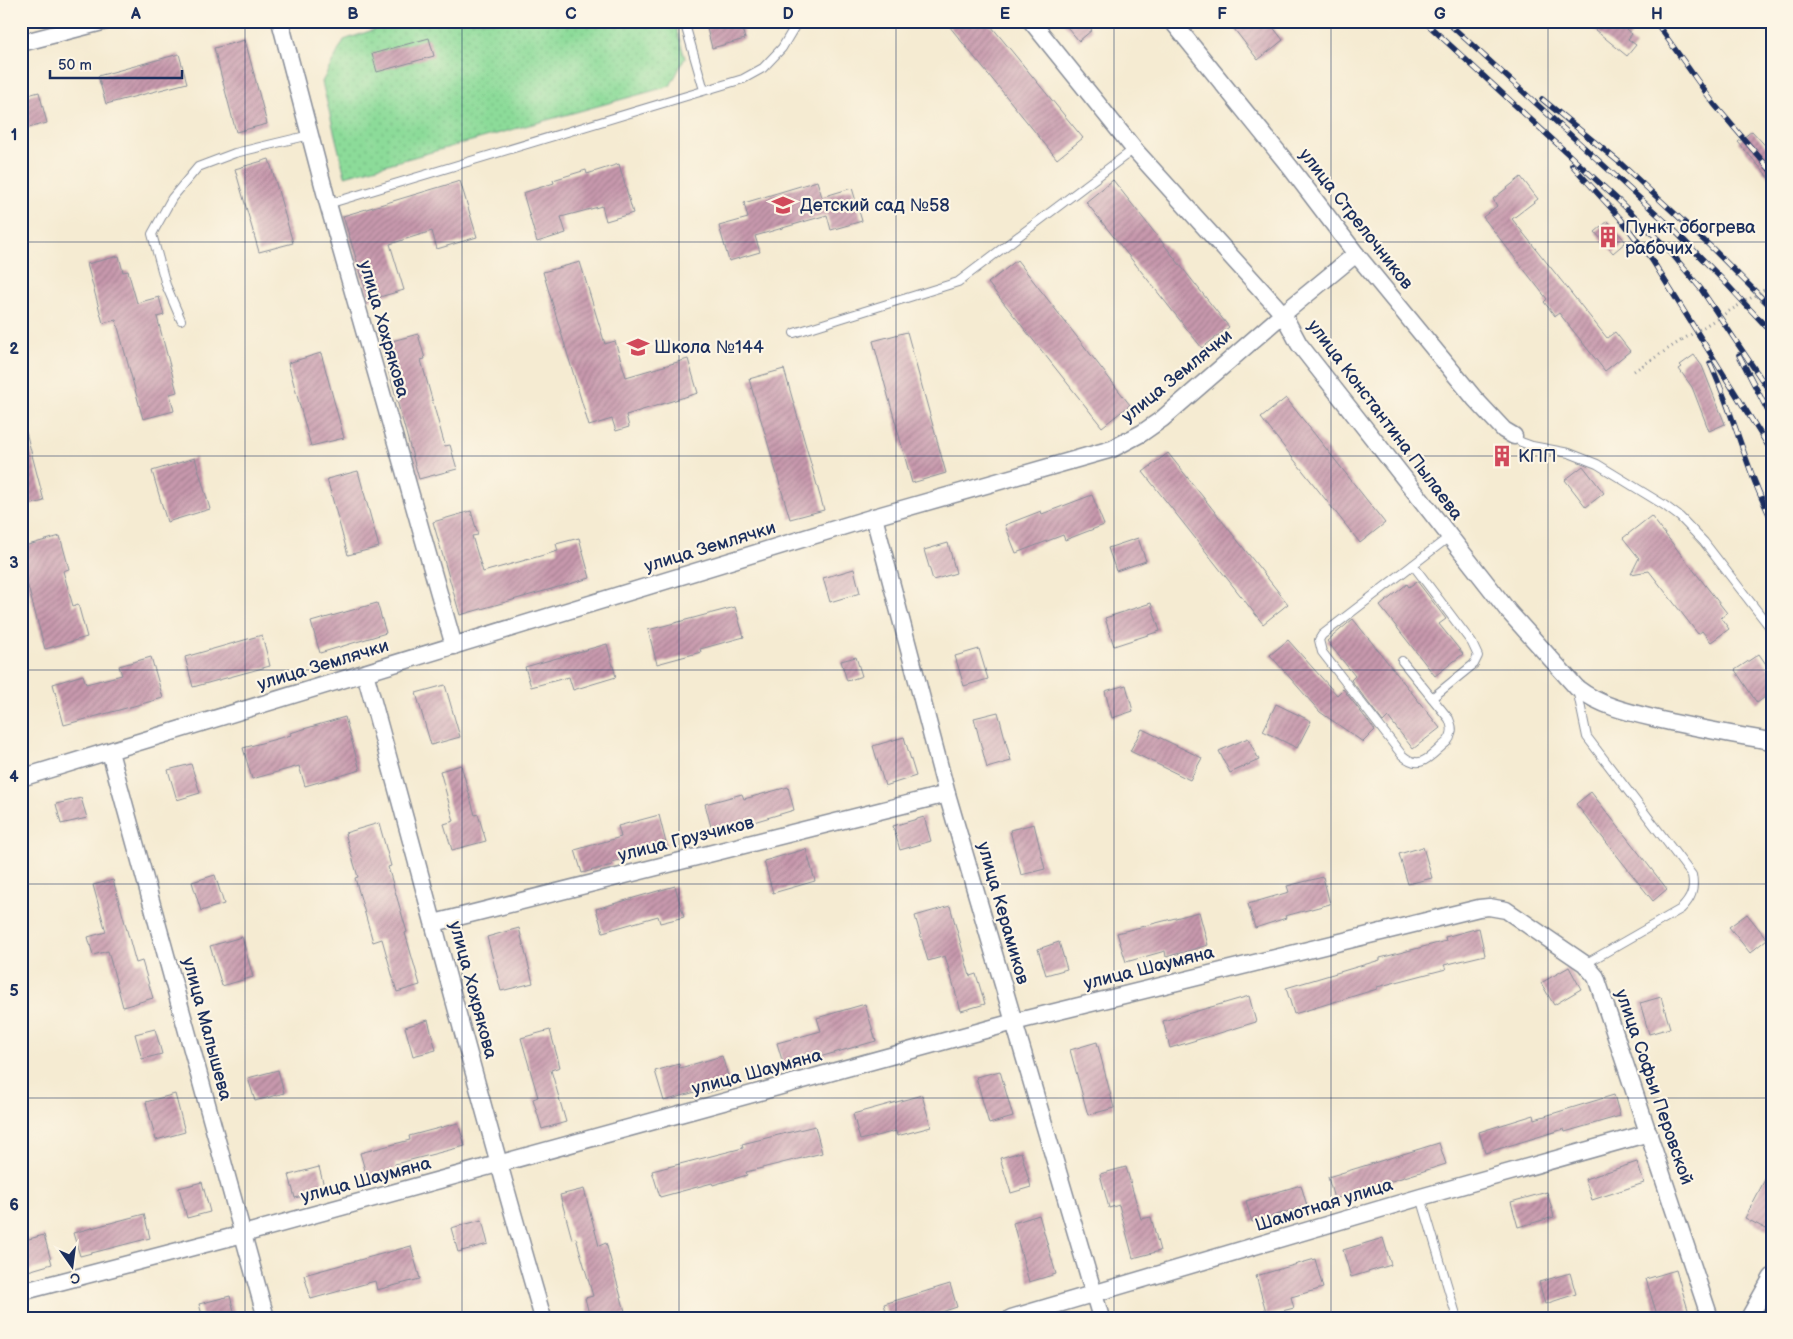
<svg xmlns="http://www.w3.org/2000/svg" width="1793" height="1339" font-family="'Balsamiq Sans',sans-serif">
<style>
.grass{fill:url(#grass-dots);stroke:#54857c}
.building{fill:url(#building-hatch)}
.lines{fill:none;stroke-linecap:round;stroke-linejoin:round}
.lane-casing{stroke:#888d98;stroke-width:10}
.street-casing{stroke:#888d98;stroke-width:19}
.path{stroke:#888d98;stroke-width:3;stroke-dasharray:1 4;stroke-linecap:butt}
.lane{stroke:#fff;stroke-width:8}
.street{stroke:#fff;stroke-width:16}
.rail-casing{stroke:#1b2f5e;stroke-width:5.5}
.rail{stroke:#fcf5e5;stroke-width:4;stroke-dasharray:11;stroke-linecap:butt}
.path-bridge{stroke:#888d98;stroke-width:3;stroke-dasharray:1 4;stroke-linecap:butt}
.grid{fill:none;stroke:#1b2f5e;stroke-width:1;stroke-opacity:0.55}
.labels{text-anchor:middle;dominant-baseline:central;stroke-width:4.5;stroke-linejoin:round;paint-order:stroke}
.poi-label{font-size:18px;fill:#1b2f5e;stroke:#fcf5e5;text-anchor:start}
.street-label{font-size:18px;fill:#1b2f5e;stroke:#fcf5e5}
.neatline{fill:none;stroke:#1b2f5e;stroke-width:2}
.grid-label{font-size:16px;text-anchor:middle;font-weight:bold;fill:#1b2f5e}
</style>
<defs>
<pattern id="grass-dots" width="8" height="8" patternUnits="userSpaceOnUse" patternTransform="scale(1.25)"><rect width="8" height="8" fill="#8cdb99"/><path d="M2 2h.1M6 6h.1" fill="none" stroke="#78bc86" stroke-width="1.8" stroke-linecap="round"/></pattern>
<pattern id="building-hatch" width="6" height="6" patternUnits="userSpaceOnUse" patternTransform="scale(1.25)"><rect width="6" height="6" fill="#c899ad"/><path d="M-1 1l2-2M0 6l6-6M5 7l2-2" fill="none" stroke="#a27d90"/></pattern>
</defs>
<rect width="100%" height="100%" fill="#fcf5e5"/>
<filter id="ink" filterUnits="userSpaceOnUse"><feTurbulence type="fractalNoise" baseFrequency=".02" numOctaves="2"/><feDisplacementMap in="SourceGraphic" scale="10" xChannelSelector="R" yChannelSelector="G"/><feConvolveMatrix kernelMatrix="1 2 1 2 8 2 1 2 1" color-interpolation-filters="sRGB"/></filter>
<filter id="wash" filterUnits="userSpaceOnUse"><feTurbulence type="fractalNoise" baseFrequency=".0096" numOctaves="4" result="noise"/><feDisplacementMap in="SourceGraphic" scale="20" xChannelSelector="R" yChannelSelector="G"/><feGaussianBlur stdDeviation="1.12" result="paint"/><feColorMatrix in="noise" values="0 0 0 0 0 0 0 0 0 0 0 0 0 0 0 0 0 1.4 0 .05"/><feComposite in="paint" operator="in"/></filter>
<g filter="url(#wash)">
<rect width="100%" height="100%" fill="#f5ebd2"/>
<path class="grass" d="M 399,21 L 674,21 L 685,58 L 670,86 L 345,176 L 322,82 L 344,40 Z"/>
<g id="blocks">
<g class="building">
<path d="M 705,21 L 740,21 L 745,39 L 712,48 Z"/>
<path d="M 945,21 L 987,21 L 1083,138 L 1057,159 Z"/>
<path d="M 1062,21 L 1084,21 L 1092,30 L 1079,41 Z"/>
<path d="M 1228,21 L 1268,21 L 1283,40 L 1258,60 Z"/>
<path d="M 1584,21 L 1616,21 L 1632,34 L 1628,39 L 1636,45 L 1627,56 Z"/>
<path d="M 429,38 L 434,56 L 377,72 L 372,54 Z"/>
<path d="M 245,40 L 267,124 L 236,132 L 214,48 Z"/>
<path d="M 179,54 L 187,83 L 106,104 L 98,76 Z"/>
<path d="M 39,92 L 47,123 L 21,130 L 21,97 Z"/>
<path d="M 1752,131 L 1772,153 L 1772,181 L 1738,142 Z"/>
<path d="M 269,159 L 293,243 L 259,252 L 235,169 Z"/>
<path d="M 619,164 L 633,213 L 606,221 L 602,206 L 561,217 L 566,233 L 537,242 L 523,193 L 554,183 L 553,180 L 586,170 L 587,174 Z"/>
<path d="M 1521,177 L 1538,199 L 1512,219 L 1607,338 L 1615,332 L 1630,351 L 1605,371 L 1559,313 L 1555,316 L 1544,302 L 1547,299 L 1483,217 L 1497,206 L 1493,199 Z"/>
<path d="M 1113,180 L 1229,327 L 1202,348 L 1086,202 Z"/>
<path d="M 460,181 L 477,237 L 437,249 L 432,231 L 390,244 L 404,290 L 369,300 L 343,216 Z"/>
<path d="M 817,181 L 822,197 L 852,188 L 862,221 L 831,230 L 827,215 L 755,236 L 760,252 L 729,261 L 719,226 L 748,218 L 744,203 Z"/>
<path d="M 1608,221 L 1626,242 L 1613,253 L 1595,232 Z"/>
<path d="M 119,256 L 123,272 L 128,271 L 137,303 L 159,297 L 164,315 L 157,317 L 177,392 L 170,394 L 174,411 L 143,419 L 116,320 L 103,323 L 87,264 Z"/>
<path d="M 1017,260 L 1130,405 L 1102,427 L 988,283 Z"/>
<path d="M 580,262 L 605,344 L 615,341 L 626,377 L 688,359 L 698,393 L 626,415 L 629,427 L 616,431 L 612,419 L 589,426 L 543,272 Z"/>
<path d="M 907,332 L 946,473 L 912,483 L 873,341 Z"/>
<path d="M 418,334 L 425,359 L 421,360 L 445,446 L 450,445 L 457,469 L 419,479 L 381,344 Z"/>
<path d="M 321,353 L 344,438 L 311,446 L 288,363 Z"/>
<path d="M 1694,355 L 1702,366 L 1725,424 L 1709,431 L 1692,387 L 1679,369 L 1682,367 L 1680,365 Z"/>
<path d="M 784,369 L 824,510 L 790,519 L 749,379 Z"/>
<path d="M 1286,398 L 1385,523 L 1360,543 L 1261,418 Z"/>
<path d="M 26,432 L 44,501 L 21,507 L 21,433 Z"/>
<path d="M 1168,453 L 1288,604 L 1263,624 L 1143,472 Z"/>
<path d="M 195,458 L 210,509 L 167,522 L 152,471 Z"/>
<path d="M 1583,466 L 1604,493 L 1586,507 L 1565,480 Z"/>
<path d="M 358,471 L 379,547 L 348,555 L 327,479 Z"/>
<path d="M 1092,495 L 1104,525 L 1065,540 L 1063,535 L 1016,553 L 1005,525 L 1041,511 L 1042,514 Z"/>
<path d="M 471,511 L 478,535 L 472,536 L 483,572 L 558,551 L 556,544 L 579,538 L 590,578 L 460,615 L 433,522 Z"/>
<path d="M 1651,516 L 1727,613 L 1721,618 L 1729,629 L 1711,642 L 1702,631 L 1698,634 L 1649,571 L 1631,574 L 1639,558 L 1623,538 Z"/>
<path d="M 60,536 L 69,569 L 63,571 L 73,606 L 78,604 L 87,637 L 45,649 L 21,561 L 21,547 Z"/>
<path d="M 1138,538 L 1146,561 L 1116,571 L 1108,548 Z"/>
<path d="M 948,543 L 956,573 L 933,580 L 924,550 Z"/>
<path d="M 854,569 L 860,593 L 830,602 L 823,578 Z"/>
<path d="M 1417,581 L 1446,619 L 1439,624 L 1463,654 L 1435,676 L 1380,606 L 1407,584 L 1409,587 Z"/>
<path d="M 377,603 L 386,633 L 320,653 L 311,622 Z"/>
<path d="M 1151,603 L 1160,631 L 1114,646 L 1105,618 Z"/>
<path d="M 735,607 L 744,637 L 700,649 L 701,652 L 657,664 L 648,630 Z"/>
<path d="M 1353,619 L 1440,728 L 1413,749 L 1388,717 L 1383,722 L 1351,680 L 1355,676 L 1327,641 Z"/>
<path d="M 262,635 L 270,666 L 193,687 L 185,657 Z"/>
<path d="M 1288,640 L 1337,695 L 1343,689 L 1375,730 L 1363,742 L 1320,712 L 1270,655 Z"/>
<path d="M 607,644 L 616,677 L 573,690 L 569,677 L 531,687 L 525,667 Z"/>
<path d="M 979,649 L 988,679 L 964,686 L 955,656 Z"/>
<path d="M 1759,654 L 1772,673 L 1772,692 L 1757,703 L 1735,670 Z"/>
<path d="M 151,657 L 163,698 L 64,725 L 53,684 L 83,675 L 86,684 L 122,675 L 119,666 Z"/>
<path d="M 856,657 L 862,676 L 847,681 L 841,661 Z"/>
<path d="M 445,685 L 460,737 L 431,745 L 416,693 Z"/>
<path d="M 1126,685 L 1133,711 L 1112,718 L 1105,691 Z"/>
<path d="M 1276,704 L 1311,721 L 1297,748 L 1263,731 Z"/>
<path d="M 998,712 L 1011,761 L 987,768 L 974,718 Z"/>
<path d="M 345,717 L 360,770 L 305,786 L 299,766 L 252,779 L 243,748 L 291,735 L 290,733 Z"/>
<path d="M 1142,729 L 1202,758 L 1190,780 L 1130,751 Z"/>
<path d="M 904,737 L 916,776 L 885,786 L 873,746 Z"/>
<path d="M 1248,738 L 1259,760 L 1230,773 L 1219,751 Z"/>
<path d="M 191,764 L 200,793 L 177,800 L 168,770 Z"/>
<path d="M 461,765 L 475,815 L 478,814 L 486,841 L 452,850 L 444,824 L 454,821 L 440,771 Z"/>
<path d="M 788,787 L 794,810 L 713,834 L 705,804 L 742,794 L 744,799 Z"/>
<path d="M 1591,792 L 1667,889 L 1653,901 L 1576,804 Z"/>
<path d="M 81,798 L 87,818 L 61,824 L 56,804 Z"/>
<path d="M 659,815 L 667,847 L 612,862 L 612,865 L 582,873 L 575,850 L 621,837 L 618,826 Z"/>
<path d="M 924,817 L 931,841 L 900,850 L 893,826 Z"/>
<path d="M 379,823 L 391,866 L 388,867 L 407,932 L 405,933 L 420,985 L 397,992 L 382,939 L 373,942 L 355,878 L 358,877 L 345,833 Z"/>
<path d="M 1034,824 L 1045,869 L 1021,875 L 1010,830 Z"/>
<path d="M 1423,847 L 1432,878 L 1408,884 L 1399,854 Z"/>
<path d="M 806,849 L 815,881 L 773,893 L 764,861 Z"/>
<path d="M 215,875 L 224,904 L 201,911 L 192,882 Z"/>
<path d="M 1323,877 L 1330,904 L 1285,916 L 1286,918 L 1255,928 L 1248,904 L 1289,892 L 1287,886 Z"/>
<path d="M 113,880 L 136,963 L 142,961 L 153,998 L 123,1007 L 108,951 L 93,955 L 88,937 L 106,932 L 93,885 Z"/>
<path d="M 675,886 L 684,917 L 660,923 L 658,916 L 603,932 L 596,909 Z"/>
<path d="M 950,906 L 970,976 L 976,974 L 985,1004 L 961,1011 L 945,956 L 928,961 L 915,916 Z"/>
<path d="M 1199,912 L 1208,945 L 1166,957 L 1165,951 L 1126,962 L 1117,933 Z"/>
<path d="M 1747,914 L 1767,939 L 1750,953 L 1729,927 Z"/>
<path d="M 519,928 L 533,983 L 501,991 L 487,937 Z"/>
<path d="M 1479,928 L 1485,955 L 1444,965 L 1446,969 L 1377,987 L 1377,989 L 1294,1014 L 1286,988 L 1380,960 L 1380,958 L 1446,941 L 1445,937 Z"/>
<path d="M 242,937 L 253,977 L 222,986 L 210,946 Z"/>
<path d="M 1059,942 L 1067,969 L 1046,975 L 1038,949 Z"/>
<path d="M 1569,967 L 1581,989 L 1554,1005 L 1541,983 Z"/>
<path d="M 1249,996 L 1256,1022 L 1170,1048 L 1163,1021 Z"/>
<path d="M 1661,997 L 1670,1028 L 1649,1034 L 1640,1003 Z"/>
<path d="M 865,1004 L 876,1041 L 784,1067 L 777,1043 L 821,1031 L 817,1018 Z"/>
<path d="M 428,1020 L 436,1050 L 413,1056 L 405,1027 Z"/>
<path d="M 155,1029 L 162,1054 L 142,1059 L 135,1034 Z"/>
<path d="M 550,1030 L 560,1067 L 551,1070 L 566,1122 L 542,1129 L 533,1099 L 538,1097 L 521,1038 Z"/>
<path d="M 1097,1042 L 1114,1108 L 1088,1115 L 1070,1050 Z"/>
<path d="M 722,1056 L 731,1086 L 707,1093 L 706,1089 L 664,1101 L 655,1071 L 679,1064 L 680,1068 Z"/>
<path d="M 278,1070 L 284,1093 L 255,1101 L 248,1078 Z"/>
<path d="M 1000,1071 L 1013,1117 L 989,1124 L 976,1077 Z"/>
<path d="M 175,1094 L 185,1132 L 156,1140 L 146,1102 Z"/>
<path d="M 922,1095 L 931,1127 L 897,1136 L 896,1131 L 860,1140 L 853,1114 Z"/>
<path d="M 1614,1095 L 1620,1116 L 1565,1132 L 1564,1129 L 1485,1153 L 1479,1132 L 1534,1115 L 1535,1119 Z"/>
<path d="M 458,1123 L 465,1146 L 395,1164 L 396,1169 L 367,1177 L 360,1153 L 410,1140 L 409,1136 Z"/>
<path d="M 815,1126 L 822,1153 L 746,1172 L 747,1175 L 713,1185 L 712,1183 L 660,1197 L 652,1171 L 743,1148 L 742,1144 Z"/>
<path d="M 1439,1143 L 1446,1164 L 1334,1199 L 1328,1177 Z"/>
<path d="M 1021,1152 L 1031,1187 L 1011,1193 L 1000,1158 Z"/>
<path d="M 1637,1162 L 1644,1183 L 1592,1200 L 1585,1179 Z"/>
<path d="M 1772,1166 L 1772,1232 L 1745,1218 Z"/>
<path d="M 319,1167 L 325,1190 L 295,1198 L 289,1175 Z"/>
<path d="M 1126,1167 L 1141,1219 L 1151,1217 L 1160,1251 L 1133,1258 L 1119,1205 L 1109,1208 L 1100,1174 Z"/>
<path d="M 202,1182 L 210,1212 L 187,1218 L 179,1188 Z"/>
<path d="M 1301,1185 L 1307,1206 L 1252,1222 L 1246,1201 Z"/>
<path d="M 584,1189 L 599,1246 L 606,1243 L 626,1315 L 618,1318 L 590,1318 L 585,1298 L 593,1296 L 576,1238 L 572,1239 L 560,1195 Z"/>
<path d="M 1547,1192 L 1554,1217 L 1518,1227 L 1511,1202 Z"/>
<path d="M 144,1214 L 150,1238 L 80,1256 L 73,1233 Z"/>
<path d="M 1039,1215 L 1056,1274 L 1029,1282 L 1013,1223 Z"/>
<path d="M 482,1220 L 488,1244 L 458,1252 L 451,1228 Z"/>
<path d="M 44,1235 L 52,1264 L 28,1271 L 21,1241 Z"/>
<path d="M 1383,1238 L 1391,1265 L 1351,1277 L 1343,1250 Z"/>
<path d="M 411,1246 L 420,1279 L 377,1290 L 375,1281 L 311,1299 L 304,1275 Z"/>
<path d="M 1315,1259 L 1323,1288 L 1291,1297 L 1294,1308 L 1267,1315 L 1256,1276 Z"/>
<path d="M 1676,1270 L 1689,1313 L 1673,1318 L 1658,1318 L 1646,1279 Z"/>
<path d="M 1570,1273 L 1576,1294 L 1545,1304 L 1539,1282 Z"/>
<path d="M 950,1284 L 957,1307 L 923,1318 L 888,1318 L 884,1304 Z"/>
<path d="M 230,1296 L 236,1318 L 203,1318 L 199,1304 Z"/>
</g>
</g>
</g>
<g filter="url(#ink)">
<use href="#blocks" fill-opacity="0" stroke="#888d98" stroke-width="1"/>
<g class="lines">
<g class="lane-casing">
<g id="lane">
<path d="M 684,21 L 704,90"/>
<path d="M 328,204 L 743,79 L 763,68 L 782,48 L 798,21"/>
<path d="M 181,320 L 166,285 L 152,234 L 172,198 L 198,167 L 235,153 L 310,135"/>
<path d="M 794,333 L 958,282 L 1134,149"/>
<path d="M 1514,436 L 1521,442 L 1532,446 L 1569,453 L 1597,464 L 1664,505 L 1680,517 L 1704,542 L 1772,630"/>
<path d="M 1413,565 L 1472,643 L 1478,656 L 1474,664 L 1432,698"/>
<path d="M 1402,661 L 1449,719 C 1451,724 1453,729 1451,734 C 1450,740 1446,743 1442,746 C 1428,759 1419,770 1402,755 L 1322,652 L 1319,640 L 1322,635 L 1449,537"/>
<path d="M 1577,689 L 1587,737 L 1692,875 C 1695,890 1691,899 1681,909 L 1585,964"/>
<path d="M 1421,1197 L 1457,1318"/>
</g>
</g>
<g class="street-casing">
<g id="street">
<path d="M 280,21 L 328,204 L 454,646"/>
<path d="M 1031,21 L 1134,149 L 1283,314 L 1299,344 L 1509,612 L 1577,688 C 1604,709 1638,714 1670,722 C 1704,729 1738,736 1772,741"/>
<path d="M 1172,21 L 1290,167 L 1356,254 L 1475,399 L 1504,430 L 1514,436"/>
<path d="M 21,43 L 106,21"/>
<path d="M 874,517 L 947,794 L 1101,1318"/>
<path d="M 365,673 C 425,888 480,1104 543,1318"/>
<path d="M 110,752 L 266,1318"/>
<path d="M 21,778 L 874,517 L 1112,449 L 1142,433 L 1162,419 L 1283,314 L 1356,254"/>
<path d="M 434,923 L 947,794"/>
<path d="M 21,1292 L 243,1234 L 1014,1022 L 1479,908 L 1489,907 L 1506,910 L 1585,964 L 1596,977 L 1710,1318"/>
<path d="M 1011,1318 L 1421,1197 L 1649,1133"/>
<path d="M 1749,1318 L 1772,1277"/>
</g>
</g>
<path class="path" d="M 1634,371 L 1682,340"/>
<use href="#lane" class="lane"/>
<use href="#street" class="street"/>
<g class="rail-casing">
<g id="rail">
<path d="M 1424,21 L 1618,200 L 1668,249 L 1701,289 L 1772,395"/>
<path d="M 1446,21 L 1670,226 L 1722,279 L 1772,333"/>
<path d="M 1655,21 L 1714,104 L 1772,172"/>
<path d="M 1542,99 L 1619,162 L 1710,246 L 1772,308"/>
<path d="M 1572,165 L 1620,218 L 1652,260 L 1772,452"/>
<path d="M 1739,355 L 1772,419"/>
<path d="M 1710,363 C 1734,414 1746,470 1772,520"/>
</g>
</g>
<use href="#rail" class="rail"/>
<path class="path-bridge" d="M 1682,340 L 1772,285"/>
</g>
</g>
<path class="grid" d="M 245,21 L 245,1318M 462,21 L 462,1318M 679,21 L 679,1318M 896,21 L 896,1318M 1114,21 L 1114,1318M 1331,21 L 1331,1318M 1548,21 L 1548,1318M 21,242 L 1772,242M 21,456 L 1772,456M 21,670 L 1772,670M 21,884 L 1772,884M 21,1098 L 1772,1098"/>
<defs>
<g id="school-bare" transform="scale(1.725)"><path d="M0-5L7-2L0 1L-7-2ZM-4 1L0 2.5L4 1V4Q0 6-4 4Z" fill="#d1495b" stroke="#fcf5e5" stroke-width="2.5" paint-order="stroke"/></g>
<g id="building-bare" transform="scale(1.725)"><path d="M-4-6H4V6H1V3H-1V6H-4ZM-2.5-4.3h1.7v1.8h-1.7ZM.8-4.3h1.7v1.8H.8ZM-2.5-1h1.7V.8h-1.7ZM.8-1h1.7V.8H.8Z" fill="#d1495b" stroke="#fcf5e5" stroke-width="2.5" paint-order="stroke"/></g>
</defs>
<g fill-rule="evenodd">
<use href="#school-bare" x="783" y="205"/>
<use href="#building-bare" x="1608" y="237"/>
<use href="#school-bare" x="638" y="347"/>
<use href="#building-bare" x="1502" y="456"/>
</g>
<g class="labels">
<g class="poi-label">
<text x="800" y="205">Детский сад №58</text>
<text x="1625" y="227">Пункт обогрева<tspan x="1625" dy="21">рабочих</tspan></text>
<text x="654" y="347">Школа №144</text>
<text x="1518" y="456">КПП</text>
</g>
<g class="street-label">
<text transform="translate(1356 219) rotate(52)">улица Стрелочников</text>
<text transform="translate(384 329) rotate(74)">улица Хохрякова</text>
<text transform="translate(1177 376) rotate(-39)">улица Землячки</text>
<text transform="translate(1385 420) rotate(53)">улица Константина Пылаева</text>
<text transform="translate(710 547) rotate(-17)">улица Землячки</text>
<text transform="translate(323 665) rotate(-17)">улица Землячки</text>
<text transform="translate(686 839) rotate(-14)">улица Грузчиков</text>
<text transform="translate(1003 913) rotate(74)">улица Керамиков</text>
<text transform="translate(1149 968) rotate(-14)">улица Шаумяна</text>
<text transform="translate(473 990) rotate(75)">улица Хохрякова</text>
<text transform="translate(207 1029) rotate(75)">улица Малышева</text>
<text transform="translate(757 1072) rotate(-15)">улица Шаумяна</text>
<text transform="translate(1654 1087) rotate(71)">улица Софьи Перовской</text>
<text transform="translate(366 1180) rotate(-15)">улица Шаумяна</text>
<text transform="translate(1324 1205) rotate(-17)">Шамотная улица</text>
</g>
</g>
<rect width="1793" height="1339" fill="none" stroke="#fcf5e5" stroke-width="55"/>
<g transform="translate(72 1266) rotate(166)" stroke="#fcf5e5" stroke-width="4" paint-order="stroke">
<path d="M0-4L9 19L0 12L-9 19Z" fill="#1b2f5e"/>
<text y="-8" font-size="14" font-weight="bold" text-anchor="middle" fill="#1b2f5e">С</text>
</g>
<path d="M50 70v8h132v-8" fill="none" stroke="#1b2f5e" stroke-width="2.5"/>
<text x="58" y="70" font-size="15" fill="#1b2f5e" stroke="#fcf5e5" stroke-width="4" paint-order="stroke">50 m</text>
<rect x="28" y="28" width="1738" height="1284" class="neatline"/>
<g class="grid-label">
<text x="136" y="19">A</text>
<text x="353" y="19">B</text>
<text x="571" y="19">C</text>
<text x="788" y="19">D</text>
<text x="1005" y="19">E</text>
<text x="1222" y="19">F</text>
<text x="1440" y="19">G</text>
<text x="1657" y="19">H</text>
<text x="14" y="140">1</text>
<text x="14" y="354">2</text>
<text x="14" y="568">3</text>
<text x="14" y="782">4</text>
<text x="14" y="996">5</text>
<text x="14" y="1210">6</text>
</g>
</svg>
